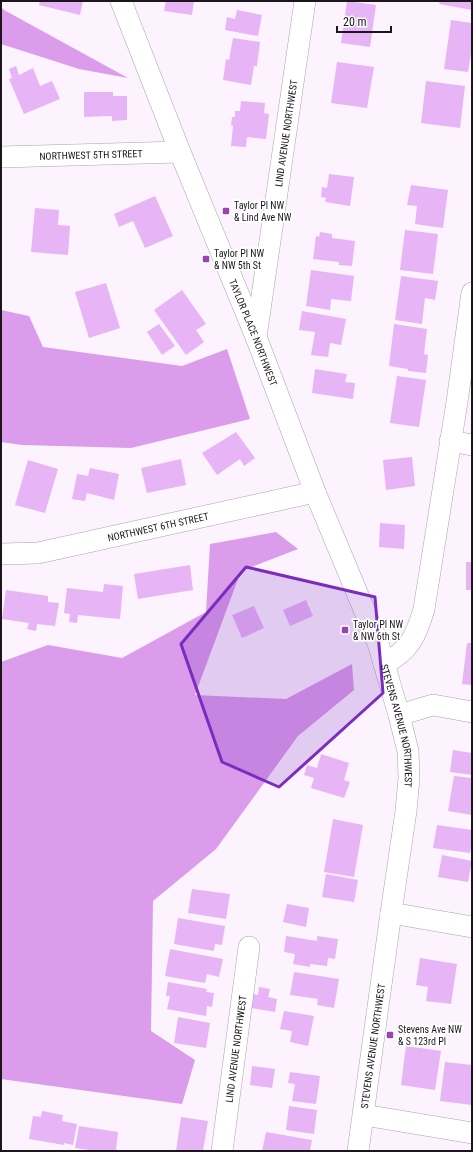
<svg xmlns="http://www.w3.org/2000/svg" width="473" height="1152" font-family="'Roboto Condensed',sans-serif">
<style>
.forest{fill:#da9ceb}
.building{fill:#e7b5f5}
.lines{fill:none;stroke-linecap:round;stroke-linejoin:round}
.street-casing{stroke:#aba2ae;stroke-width:22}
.street{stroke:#fff;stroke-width:21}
.marked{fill:#7b2cbf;fill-opacity:0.2;stroke:#7b2cbf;stroke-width:3;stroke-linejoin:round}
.poi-dot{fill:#9a44b0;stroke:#fff;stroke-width:1.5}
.labels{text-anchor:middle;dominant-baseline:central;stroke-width:3.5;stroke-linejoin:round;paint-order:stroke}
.street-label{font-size:10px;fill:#1a161b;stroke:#fff}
.poi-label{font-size:10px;fill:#1a161b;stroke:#fff;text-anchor:start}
</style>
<rect width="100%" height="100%" fill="#fcf3fe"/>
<g class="forest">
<path d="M 1,7 L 4,10 L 128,78 L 79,69 L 1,44 Z"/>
<path d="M 1,310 L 29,316 L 43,347 L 182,366 L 227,349 L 250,419 L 131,448 L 22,445 L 1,442 Z"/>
<path d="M 276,532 L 298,549 L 241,571 L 195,695 L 286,699 L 352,664 L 354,690 L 298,736 L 216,849 L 153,901 L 151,1031 L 195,1060 L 182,1104 L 1,1079 L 1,662 L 48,645 L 122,658 L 206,612 L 210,544 Z"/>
</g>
<g class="building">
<path d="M 40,1 L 83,1 L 80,15 L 39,5 Z"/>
<path d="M 166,1 L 194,1 L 192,15 L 164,11 Z"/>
<path d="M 347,1 L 376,5 L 370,47 L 341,43 Z"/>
<path d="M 440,1 L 472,1 L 472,10 L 439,4 Z"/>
<path d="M 237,10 L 262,15 L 258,36 L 225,30 L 227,17 L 235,19 Z"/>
<path d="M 451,20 L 472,23 L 472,47 L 468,72 L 444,69 Z"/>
<path d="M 233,38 L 260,42 L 257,66 L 254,66 L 251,85 L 223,80 L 226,59 L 229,60 Z"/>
<path d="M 337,62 L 374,67 L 367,108 L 331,103 Z"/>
<path d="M 16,66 L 19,75 L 33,68 L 40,86 L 52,81 L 60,99 L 24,114 L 9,79 L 12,78 L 9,69 Z"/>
<path d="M 426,81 L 465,86 L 460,128 L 421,123 Z"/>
<path d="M 84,92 L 113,92 L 113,96 L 127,96 L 127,120 L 112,121 L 112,116 L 84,117 Z"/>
<path d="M 241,101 L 265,103 L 264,113 L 269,114 L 266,139 L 247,137 L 246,147 L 231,146 L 233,126 L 231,125 L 232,117 L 235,117 L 235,111 L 240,111 Z"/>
<path d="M 329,174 L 354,177 L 350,206 L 325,202 L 326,198 L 321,197 L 322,187 L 327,188 Z"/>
<path d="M 411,185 L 448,190 L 443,228 L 415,224 L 417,206 L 407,205 Z"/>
<path d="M 155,196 L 173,236 L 145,248 L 133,221 L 119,227 L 114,214 Z"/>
<path d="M 35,208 L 59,210 L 58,225 L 70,226 L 68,255 L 31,252 Z"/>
<path d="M 405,230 L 438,234 L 433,274 L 400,270 Z"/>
<path d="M 320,232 L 332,234 L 332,238 L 355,241 L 352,266 L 339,265 L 339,262 L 313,259 L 316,236 L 319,237 Z"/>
<path d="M 311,270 L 354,276 L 351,301 L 331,299 L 330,310 L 306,306 Z"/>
<path d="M 401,276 L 438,281 L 435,300 L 425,298 L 422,324 L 395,320 Z"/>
<path d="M 106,283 L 120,328 L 89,338 L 75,292 Z"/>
<path d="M 182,290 L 206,324 L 196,330 L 204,342 L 186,355 L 154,310 Z"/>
<path d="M 302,311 L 346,319 L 341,345 L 330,343 L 328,357 L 311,355 L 315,332 L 299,330 Z"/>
<path d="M 159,324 L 175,346 L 162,355 L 147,332 Z"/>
<path d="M 394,324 L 427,329 L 424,354 L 428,355 L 426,373 L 408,371 L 408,369 L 389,366 Z"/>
<path d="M 315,369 L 347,374 L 345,382 L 355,383 L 353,399 L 312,393 Z"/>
<path d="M 397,376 L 426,380 L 419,427 L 390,423 Z"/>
<path d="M 236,432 L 255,458 L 244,466 L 240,459 L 217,475 L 202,453 Z"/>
<path d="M 412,457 L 415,486 L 386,490 L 383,460 Z"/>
<path d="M 181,459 L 186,485 L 147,493 L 141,468 Z"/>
<path d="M 28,460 L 58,469 L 45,513 L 15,505 Z"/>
<path d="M 90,468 L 119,474 L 114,500 L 87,493 L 85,501 L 72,499 L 77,474 L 88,476 Z"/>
<path d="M 380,523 L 405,525 L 404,549 L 379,547 Z"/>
<rect x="466" y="562" width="6" height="28"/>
<path d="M 190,565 L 193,590 L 138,599 L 134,574 Z"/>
<path d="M 104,584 L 123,586 L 120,619 L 78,615 L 77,623 L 69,622 L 70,614 L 64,613 L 67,588 L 103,592 Z"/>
<path d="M 6,590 L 48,596 L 48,602 L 59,603 L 55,626 L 37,624 L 36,631 L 27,629 L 29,623 L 2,619 Z"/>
<path d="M 306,600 L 313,616 L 290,626 L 283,610 Z"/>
<path d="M 254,606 L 264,628 L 242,638 L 232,615 Z"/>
<path d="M 467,643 L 472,643 L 472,685 L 462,684 Z"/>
<path d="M 453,750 L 472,753 L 472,775 L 450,772 Z"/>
<path d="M 321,754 L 349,763 L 344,780 L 350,782 L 344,798 L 311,788 L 314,778 L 304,775 L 307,765 L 317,768 Z"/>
<path d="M 454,776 L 472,778 L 472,815 L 448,811 Z"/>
<path d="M 333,819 L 363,825 L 354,877 L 324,872 Z"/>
<path d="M 437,825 L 472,830 L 472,842 L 470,853 L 433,848 Z"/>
<path d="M 442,855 L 472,861 L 468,882 L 438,877 Z"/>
<path d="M 326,874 L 358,880 L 354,902 L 322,897 Z"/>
<path d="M 192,889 L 230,894 L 226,919 L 188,913 Z"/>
<path d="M 287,904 L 309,908 L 306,927 L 283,922 Z"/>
<path d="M 178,918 L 225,926 L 222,945 L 215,944 L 214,951 L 174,944 Z"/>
<path d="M 286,936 L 317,941 L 317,936 L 338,939 L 335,959 L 328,958 L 327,966 L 310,964 L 310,967 L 293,964 L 295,954 L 284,952 Z"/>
<path d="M 170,949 L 223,959 L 219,977 L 207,974 L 205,983 L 165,976 Z"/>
<path d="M 420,958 L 457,964 L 451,1004 L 426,1001 L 428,987 L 416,985 Z"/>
<path d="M 294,972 L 339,979 L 334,1008 L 317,1005 L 318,999 L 290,995 Z"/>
<path d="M 168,982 L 207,989 L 206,992 L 214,993 L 212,1007 L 207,1006 L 206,1016 L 167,1009 L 170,996 L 166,996 Z"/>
<path d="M 259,987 L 270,989 L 268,997 L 277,999 L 275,1012 L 251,1008 L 253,994 L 258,995 Z"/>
<path d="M 284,1011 L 314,1016 L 308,1046 L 290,1042 L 292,1031 L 280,1029 Z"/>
<path d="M 178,1017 L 210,1023 L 206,1048 L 174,1043 Z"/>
<path d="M 406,1046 L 441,1051 L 435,1090 L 401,1085 Z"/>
<path d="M 445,1062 L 472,1065 L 472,1105 L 440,1101 Z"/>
<path d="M 252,1066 L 275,1069 L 272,1088 L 250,1085 Z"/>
<path d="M 290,1072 L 320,1076 L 316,1104 L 292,1101 L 295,1084 L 288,1083 Z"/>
<path d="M 289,1106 L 317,1110 L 314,1134 L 286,1130 Z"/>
<path d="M 42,1111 L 63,1115 L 62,1121 L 77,1124 L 73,1145 L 64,1143 L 64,1145 L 29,1139 L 33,1116 L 41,1117 Z"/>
<path d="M 181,1117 L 208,1121 L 203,1151 L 176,1151 Z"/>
<path d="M 79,1126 L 118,1132 L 116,1151 L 96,1151 L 75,1148 Z"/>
<path d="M 266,1132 L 312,1140 L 310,1151 L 262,1151 Z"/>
</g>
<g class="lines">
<g class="street-casing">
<g id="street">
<path id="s1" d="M 121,1 L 180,152 L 256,337 L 315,492 L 378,643 L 399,715 L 408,751 L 409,778 L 406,811 L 391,913 L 358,1151"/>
<path id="s2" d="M 1,157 L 180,152"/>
<path id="s3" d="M 256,337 L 305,1"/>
<path d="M 450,441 L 472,445"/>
<path id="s4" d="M 1,554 L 38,553 L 315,492"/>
<path d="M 384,664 C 410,650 416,636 424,609 L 457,402 L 472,293"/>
<path d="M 399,715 L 433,705 L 472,712"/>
<path d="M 391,913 L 472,927"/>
<path d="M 364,1115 L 472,1133"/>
<path id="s5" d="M 222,1151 L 249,947"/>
</g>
</g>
<use href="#street" class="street"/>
</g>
<path class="marked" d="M 246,567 L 375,597 L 383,693 L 279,787 L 222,762 L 181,644 Z"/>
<g class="poi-dot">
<rect x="222" y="207" width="8" height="8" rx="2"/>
<rect x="202" y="255" width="8" height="8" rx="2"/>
<rect x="341" y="626" width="8" height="8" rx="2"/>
<rect x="386" y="1031" width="8" height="8" rx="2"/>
</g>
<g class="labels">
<g class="street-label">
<text stroke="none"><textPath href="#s3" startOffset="206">LIND AVENUE NORTHWEST</textPath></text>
<text stroke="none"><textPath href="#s2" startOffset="90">NORTHWEST 5TH STREET</textPath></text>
<text stroke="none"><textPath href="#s1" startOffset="357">TAYLOR PLACE NORTHWEST</textPath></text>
<text stroke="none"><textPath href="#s4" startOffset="160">NORTHWEST 6TH STREET</textPath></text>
<text stroke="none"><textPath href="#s1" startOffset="777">STEVENS AVENUE NORTHWEST</textPath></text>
<text transform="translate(373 1046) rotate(-82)">STEVENS AVENUE NORTHWEST</text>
<text stroke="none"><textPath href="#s5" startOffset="103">LIND AVENUE NORTHWEST</textPath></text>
</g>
<g class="poi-label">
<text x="234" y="205">Taylor Pl NW<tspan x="234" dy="12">&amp; Lind Ave NW</tspan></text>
<text x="214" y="253">Taylor Pl NW<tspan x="214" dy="12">&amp; NW 5th St</tspan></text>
<text x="353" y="624">Taylor Pl NW<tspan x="353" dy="12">&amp; NW 6th St</tspan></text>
<text x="398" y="1029">Stevens Ave NW<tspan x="398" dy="12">&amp; S 123rd Pl</tspan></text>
</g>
</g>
<rect width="473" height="1152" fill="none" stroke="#1a161b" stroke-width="4"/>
<path d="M337 26v6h54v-6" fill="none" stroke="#1a161b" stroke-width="2"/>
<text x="343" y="26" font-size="12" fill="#1a161b" stroke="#ffffff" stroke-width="3" paint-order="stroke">20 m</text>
</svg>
